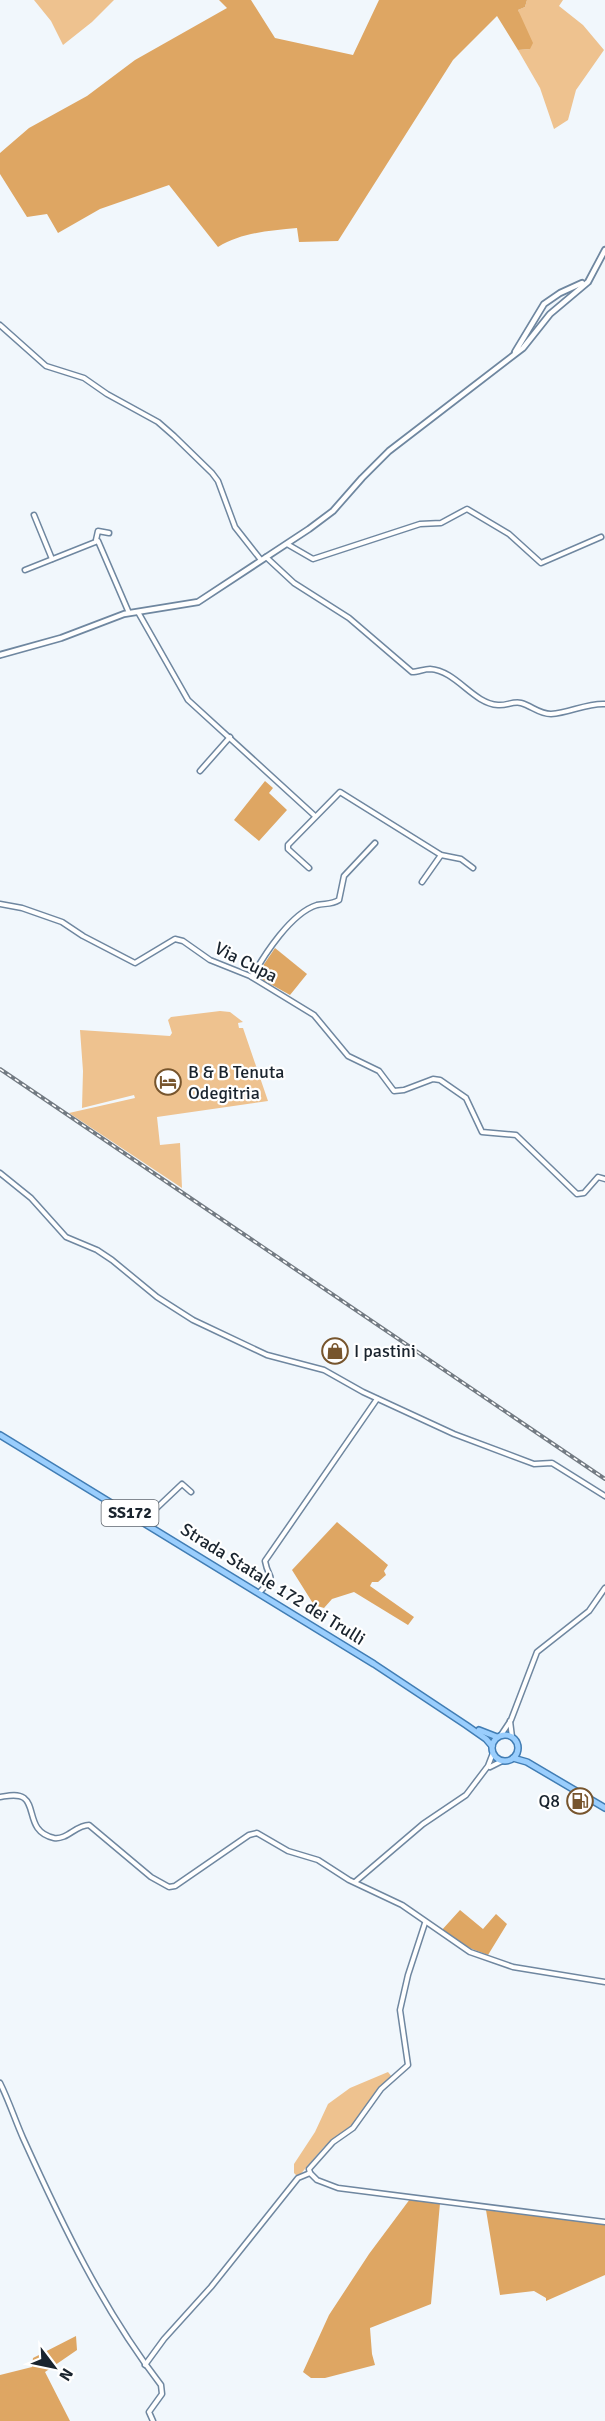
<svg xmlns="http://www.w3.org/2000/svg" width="605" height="2421" font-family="Signika,sans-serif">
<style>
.green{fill:#eec28f}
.forest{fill:#dea663}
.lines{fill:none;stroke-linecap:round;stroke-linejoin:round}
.minor-casing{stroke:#6f87a0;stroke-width:7}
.tertiary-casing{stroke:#6f87a0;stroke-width:8}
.primary-casing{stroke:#417db4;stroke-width:8}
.minor{stroke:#fff;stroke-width:4}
.tertiary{stroke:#fff;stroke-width:4.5}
.primary{stroke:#9acefd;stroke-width:5}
.rail-casing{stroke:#737b83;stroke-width:4}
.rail{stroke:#fff;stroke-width:1.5;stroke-dasharray:4.5;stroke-linecap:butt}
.labels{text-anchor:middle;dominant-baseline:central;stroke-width:4.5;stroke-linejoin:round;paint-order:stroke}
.shield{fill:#fff;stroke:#5f666d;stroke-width:1.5}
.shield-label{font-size:16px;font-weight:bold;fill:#1a242e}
.street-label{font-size:18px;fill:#1a242e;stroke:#fff}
.poi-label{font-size:18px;fill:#1a242e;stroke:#fff;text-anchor:start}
</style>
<rect width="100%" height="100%" fill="#f1f7fc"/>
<g class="green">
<path d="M 34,0 L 114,0 L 92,22 L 63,45 L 51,21 Z"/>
<path d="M 527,0 L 563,0 L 559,6 L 583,25 L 604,50 L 576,90 L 568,120 L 554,129 L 540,88 L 518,50 L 530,49 L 518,10 L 525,7 Z"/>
<path d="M 220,1011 L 230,1012 L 243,1022 L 238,1023 L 239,1028 L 243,1028 L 268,1101 L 157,1117 L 160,1145 L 180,1143 L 182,1188 L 69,1113 L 135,1098 L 134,1095 L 82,1108 L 83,1071 L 80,1030 L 170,1036 L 172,1033 L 168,1020 L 171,1017 Z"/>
<path d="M 388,2072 L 392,2077 L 359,2118 L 339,2137 L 324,2147 L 298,2177 L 294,2173 L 294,2164 L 315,2132 L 328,2104 L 350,2088 Z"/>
</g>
<g class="forest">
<path d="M 219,0 L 251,0 L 275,38 L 353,55 L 379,0 L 527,0 L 525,7 L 518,10 L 533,43 L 530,49 L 518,50 L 497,16 L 453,60 L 338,241 L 299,242 L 297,228 C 269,231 242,232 218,247 L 169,185 L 100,209 L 58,233 L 47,214 L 27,217 L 0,174 L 0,153 L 29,128 L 87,96 L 135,60 L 227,8 Z"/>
<path d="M 265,781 L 273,788 L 269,793 L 287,810 L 259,841 L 234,820 Z"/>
<path d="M 275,948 L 307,974 L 290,995 L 256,976 Z"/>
<path d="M 337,1522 L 388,1565 L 384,1571 L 386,1575 L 378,1582 L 372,1582 L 370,1586 L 414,1617 L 408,1625 L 354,1592 L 332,1599 L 324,1608 L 314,1605 L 292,1570 Z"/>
<path d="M 460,1910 L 483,1929 L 496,1914 L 507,1924 L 488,1955 L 472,1949 L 441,1931 Z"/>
<path d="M 410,2199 L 440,2203 L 431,2304 L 370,2328 L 372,2354 L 375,2365 L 325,2378 L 311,2378 L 303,2372 L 329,2315 L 369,2254 Z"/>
<path d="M 486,2210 L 605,2224 L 605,2275 L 546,2301 L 546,2298 L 534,2291 L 500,2295 Z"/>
<path d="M 76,2336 L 77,2350 L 45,2372 L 70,2421 L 0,2421 L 0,2375 L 32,2367 L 33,2358 Z"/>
</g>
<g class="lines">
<g class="minor-casing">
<g id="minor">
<path d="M 0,325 L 46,366 L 84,378 L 107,394 L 158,422 L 174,436 L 212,473 L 218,481 L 235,527 L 261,560"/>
<path d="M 34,515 L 52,559"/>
<path d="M 96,540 L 98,531 L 109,533"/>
<path d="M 287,544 L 313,559 L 420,524 L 441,523 L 467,509 L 509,534 L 541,563 L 601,537"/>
<path d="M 266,557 L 294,583 L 349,618 L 412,672 C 418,672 424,669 430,669 C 457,671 472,703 498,705 C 506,706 513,701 521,703 C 532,706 539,714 551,714 C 570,713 586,703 605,704"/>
<path d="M 25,570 L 98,541 L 129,613"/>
<path d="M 138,612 L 188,700 L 315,816"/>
<path d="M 200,771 L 230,737"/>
<path d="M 309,868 L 288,849 L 288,845 L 340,792 L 441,855 L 461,859 L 473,868"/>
<path d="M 422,882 L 441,855"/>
<path d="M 0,904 L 22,908 L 62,922 L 83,936 L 135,963 L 175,939 L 183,941 L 210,960 L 250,976 L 314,1015 L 348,1056 L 379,1071 L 394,1091 L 404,1090 L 433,1079 L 440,1080 L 466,1098 L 482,1132 L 516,1135 L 577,1194 L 584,1193 L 598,1177 L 605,1179"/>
<path d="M 252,977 C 264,955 291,913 317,905 C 325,903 331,905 339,900 L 344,876 L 375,843"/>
<path d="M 0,1173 L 31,1198 L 66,1237 L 97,1250 L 112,1260 L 157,1297 L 193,1320 L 267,1355 L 324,1370 L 363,1392 L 454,1434 L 534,1464 L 552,1463 L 605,1496"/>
<path d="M 143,1521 L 182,1484 L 191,1492"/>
<path d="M 259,1593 C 278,1572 269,1583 265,1561 L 377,1399"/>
<path d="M 510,1721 L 512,1737"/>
<path d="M 501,1735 L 511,1720 L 537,1652 L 589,1611 L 605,1588"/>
<path d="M 490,1767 L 502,1761"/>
<path d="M 0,1797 C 7,1796 17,1793 24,1798 C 36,1807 27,1832 54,1838 C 67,1840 76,1825 89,1825 L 151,1877 L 169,1887 L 175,1886 L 249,1835 L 257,1833 L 288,1851 L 318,1860 L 349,1880 L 402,1905 L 470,1952 L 513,1967 L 605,1982"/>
<path d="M 355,1882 L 423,1824 L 466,1795 L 488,1766 L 493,1753"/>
<path d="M 0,2083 C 9,2101 15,2120 23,2138 C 62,2224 103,2310 161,2385 L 162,2394 L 149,2412 L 153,2421"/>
<path d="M 310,2173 L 317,2180 L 338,2188 L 605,2222"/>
<path d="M 310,2173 L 309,2169 L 333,2142 L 353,2128 L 381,2089 L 408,2065 L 400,2010 L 408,1975 L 425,1923"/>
<path d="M 145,2365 L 164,2339 L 211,2287 L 298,2178 L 310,2173"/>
</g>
</g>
<g class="tertiary-casing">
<g id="tertiary">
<path d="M 515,352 L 544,304 L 560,293 L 582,283"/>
<path d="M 0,655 L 61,638 L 124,614 L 198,602 L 309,529 L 333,511 L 362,478 L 389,451 L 523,348 L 550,314 L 588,282 L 605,250"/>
</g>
</g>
<g class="primary-casing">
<g id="primary">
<path d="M 0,1435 L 374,1664 L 466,1725 L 486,1739 L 492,1746"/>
<path d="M 479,1730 L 497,1737"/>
<circle cx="505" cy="1748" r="13"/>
<path d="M 513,1758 L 527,1762 L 605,1808"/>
</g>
</g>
<use href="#minor" class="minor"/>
<use href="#tertiary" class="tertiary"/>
<use href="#primary" class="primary"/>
<g class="rail-casing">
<path id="rail" d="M 0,1069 L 605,1479"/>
</g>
<use href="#rail" class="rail"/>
</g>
<defs>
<g id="hotel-ring" transform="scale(1.35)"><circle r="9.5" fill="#fff" stroke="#77552d" stroke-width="1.5"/><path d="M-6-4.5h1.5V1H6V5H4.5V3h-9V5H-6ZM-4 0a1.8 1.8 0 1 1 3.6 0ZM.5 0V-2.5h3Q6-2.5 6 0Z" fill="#77552d"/></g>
<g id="shop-ring" transform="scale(1.35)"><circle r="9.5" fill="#fff" stroke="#77552d" stroke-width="1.5"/><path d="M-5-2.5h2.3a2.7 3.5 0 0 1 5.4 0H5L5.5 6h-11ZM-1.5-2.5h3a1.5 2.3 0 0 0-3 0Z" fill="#77552d"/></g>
<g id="fuel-ring" transform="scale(1.35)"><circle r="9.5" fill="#fff" stroke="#77552d" stroke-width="1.5"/><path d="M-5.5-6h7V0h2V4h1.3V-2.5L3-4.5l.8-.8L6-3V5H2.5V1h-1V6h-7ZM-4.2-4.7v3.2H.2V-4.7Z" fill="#77552d"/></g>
</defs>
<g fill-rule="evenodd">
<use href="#hotel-ring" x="168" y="1082"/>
<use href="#shop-ring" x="335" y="1351"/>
<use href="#fuel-ring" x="580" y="1801"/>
</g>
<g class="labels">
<rect class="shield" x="101.5" y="1500" width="57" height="26" rx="4.5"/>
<g class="shield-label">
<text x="130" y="1513">SS172</text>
</g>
<g class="street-label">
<text transform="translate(246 962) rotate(27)">Via Cupa</text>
<text transform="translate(273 1584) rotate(32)">Strada Statale 172 dei Trulli</text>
</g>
<g class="poi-label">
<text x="188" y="1072">B &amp; B Tenuta<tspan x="188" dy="21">Odegitria</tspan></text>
<text x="354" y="1351">I pastini</text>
<text x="560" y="1801" text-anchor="end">Q8</text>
</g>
</g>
<g transform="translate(54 2367) rotate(122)" stroke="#ffffff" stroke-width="4.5" paint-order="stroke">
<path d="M0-4.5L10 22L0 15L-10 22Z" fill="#1a242e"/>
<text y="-9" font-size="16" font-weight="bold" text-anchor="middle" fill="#1a242e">N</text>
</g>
</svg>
